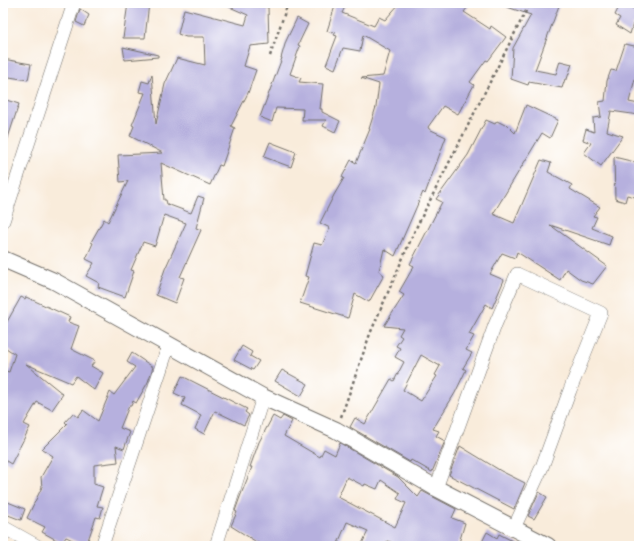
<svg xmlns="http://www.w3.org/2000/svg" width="642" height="549" font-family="'Gochi Hand',sans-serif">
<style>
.building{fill:#b6b0de;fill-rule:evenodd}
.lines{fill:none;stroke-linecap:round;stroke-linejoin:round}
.minor-casing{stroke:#736f69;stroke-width:14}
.tertiary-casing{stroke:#736f69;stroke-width:18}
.path{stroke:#736f69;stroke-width:2.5;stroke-dasharray:3 3;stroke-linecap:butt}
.minor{stroke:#fff;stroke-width:13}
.tertiary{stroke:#fff;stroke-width:16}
</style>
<rect width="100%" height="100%" fill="#fff"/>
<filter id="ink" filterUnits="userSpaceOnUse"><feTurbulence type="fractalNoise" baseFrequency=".025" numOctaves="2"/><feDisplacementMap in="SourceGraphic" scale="8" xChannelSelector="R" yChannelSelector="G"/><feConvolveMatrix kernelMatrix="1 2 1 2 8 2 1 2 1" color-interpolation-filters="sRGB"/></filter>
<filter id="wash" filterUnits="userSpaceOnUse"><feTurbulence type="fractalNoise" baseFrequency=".012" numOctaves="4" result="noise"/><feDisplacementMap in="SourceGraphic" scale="16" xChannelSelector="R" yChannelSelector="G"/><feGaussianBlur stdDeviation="0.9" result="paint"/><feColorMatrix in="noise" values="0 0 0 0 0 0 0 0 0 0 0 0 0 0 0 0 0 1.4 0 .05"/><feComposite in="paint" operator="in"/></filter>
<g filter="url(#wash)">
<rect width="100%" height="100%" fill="#f9ecdb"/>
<g id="blocks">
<g class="building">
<path d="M 128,3 L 149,3 L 145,38 L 123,38 Z"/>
<path d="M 226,3 L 268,7 L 269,44 L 250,46 L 244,66 L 256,70 L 248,93 L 231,126 L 235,128 L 222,166 L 219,165 L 210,185 L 161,163 L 164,200 L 166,200 L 167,204 L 191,213 L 198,196 L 204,198 L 196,228 L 201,230 L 180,277 L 184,278 L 175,303 L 156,295 L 165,269 L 186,223 L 164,215 L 155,246 L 143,242 L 131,270 L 134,271 L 125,297 L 98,287 L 99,283 L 86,276 L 94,263 L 86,259 L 93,243 L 91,242 L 104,219 L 108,222 L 128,181 L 120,182 L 118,155 L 163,153 L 130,136 L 134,126 L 132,125 L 145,93 L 139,92 L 142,81 L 149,83 L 152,74 L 156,124 L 165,84 L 177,58 L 205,65 L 204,37 L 186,37 L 178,34 L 184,9 L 245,25 L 248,15 L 225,5 Z"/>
<path d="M 336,3 L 347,3 L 342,13 L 374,26 L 379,17 L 385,20 L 400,3 L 471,3 L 464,12 L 490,29 L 491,26 L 506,37 L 488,61 L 486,60 L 470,82 L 474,85 L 458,114 L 443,106 L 428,127 L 429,129 L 446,137 L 425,194 L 423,192 L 395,256 L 384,249 L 379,271 L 384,275 L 369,302 L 355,294 L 348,318 L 300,303 L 309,277 L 305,276 L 314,243 L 322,245 L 330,228 L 320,223 L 334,195 L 344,178 L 342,177 L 351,160 L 356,163 L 370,129 L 369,129 L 376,107 L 379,84 L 361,78 L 383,76 L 390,51 L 363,35 L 360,51 L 343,48 L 335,69 L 326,65 L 337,36 L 334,35 L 336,32 L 333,31 L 332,33 L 327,31 Z"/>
<path d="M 502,3 L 560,3 L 535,70 L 556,74 L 560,61 L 572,64 L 567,79 L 565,79 L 562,88 L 529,82 L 528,85 L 511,79 L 513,48 L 531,15 L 501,5 Z"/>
<path d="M 621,3 L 639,11 L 639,26 L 633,24 L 630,34 L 616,25 L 620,18 L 615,15 Z"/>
<path d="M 80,9 L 89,15 L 84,26 L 76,22 Z"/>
<path d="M 297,18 L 308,24 L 298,45 L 300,46 L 290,74 L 301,78 L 299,82 L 323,84 L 320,109 L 322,109 L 322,112 L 340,121 L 335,132 L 323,126 L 326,120 L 302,120 L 303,109 L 276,108 L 272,122 L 260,117 L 282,58 L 281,58 L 286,41 Z"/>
<path d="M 625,44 L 639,47 L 639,63 L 629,102 L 639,104 L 639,115 L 611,111 L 607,131 L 623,136 L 601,166 L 584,153 L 591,143 L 583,140 L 586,129 L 594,132 L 593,118 L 601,117 L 599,102 L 605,101 L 607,81 L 611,70 L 616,71 Z"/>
<path d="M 123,47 L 158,55 L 158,57 L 125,60 Z"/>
<path d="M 3,59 L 31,64 L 28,80 L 3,76 Z"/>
<path d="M 3,99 L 19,104 L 5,147 L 3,146 Z"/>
<path d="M 526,105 L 558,120 L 550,138 L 542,133 L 493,214 L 514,223 L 541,160 L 551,163 L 548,172 L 572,185 L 570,189 L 600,207 L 593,216 L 597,217 L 592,228 L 612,236 L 609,245 L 550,225 L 607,266 L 593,284 L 581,280 L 566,269 L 560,280 L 517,252 L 515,258 L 502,253 L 490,274 L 504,280 L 492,308 L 486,304 L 469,334 L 474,336 L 466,350 L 472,353 L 463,368 L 466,370 L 455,393 L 433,429 L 439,431 L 436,436 L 445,441 L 432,472 L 411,460 L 410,462 L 350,427 L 355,418 L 365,424 L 391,379 L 394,381 L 404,362 L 395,357 L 400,348 L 396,346 L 402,337 L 399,335 L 403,328 L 384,326 L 404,295 L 399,292 L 414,266 L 410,264 L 442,202 L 436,199 L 468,155 L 486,120 L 495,124 L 497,121 L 505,125 L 506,124 L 515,133 ZM 421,355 L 440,366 L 435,375 L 437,376 L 421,401 L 403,390 Z"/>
<path d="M 270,142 L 296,152 L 291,167 L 264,157 Z"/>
<path d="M 614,157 L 639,163 L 639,198 L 627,195 L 625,202 L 615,199 Z"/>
<path d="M 21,297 L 25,299 L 26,297 L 70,317 L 68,322 L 79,326 L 71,349 L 95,361 L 91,366 L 103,373 L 94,390 L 76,376 L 71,383 L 26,364 L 63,394 L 52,410 L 37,402 L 24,424 L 30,427 L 11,464 L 3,459 L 3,370 L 9,372 L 15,354 L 3,346 L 3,329 Z"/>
<path d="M 242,346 L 252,352 L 250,356 L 259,361 L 253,370 L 234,360 Z"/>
<path d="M 132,353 L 153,367 L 148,382 L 136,403 L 133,401 L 131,406 L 129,406 L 120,428 L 130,432 L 124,449 L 116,446 L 118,462 L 94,465 L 94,484 L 103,487 L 97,506 L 103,507 L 100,518 L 96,517 L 86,546 L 66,537 L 62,543 L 42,532 L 45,527 L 27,518 L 42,487 L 41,477 L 53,456 L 42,449 L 67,424 L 65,422 L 73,413 L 78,417 L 83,410 L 98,421 L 110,392 L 114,395 L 135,367 L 127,362 Z"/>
<path d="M 282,370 L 308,384 L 301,396 L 275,381 Z"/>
<path d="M 182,376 L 247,409 L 245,412 L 249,415 L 244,425 L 215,411 L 204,434 L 195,429 L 201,415 L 182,405 L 185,398 L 174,393 Z"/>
<path d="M 273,416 L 280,420 L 283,416 L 292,421 L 284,436 L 320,457 L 324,449 L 335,455 L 340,443 L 398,477 L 418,497 L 422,491 L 456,509 L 452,518 L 465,523 L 458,546 L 404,546 L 387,541 L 385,546 L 361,546 L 368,531 L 347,522 L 337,546 L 263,546 L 231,526 L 237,512 L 235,511 L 240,497 L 252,467 L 250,467 L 259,442 ZM 347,477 L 364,486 L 365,484 L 377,489 L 381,480 L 400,493 L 397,499 L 406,503 L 395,527 L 338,497 Z"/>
<path d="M 460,446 L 501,471 L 525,483 L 514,509 L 449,475 Z"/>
<path d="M 539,492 L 547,497 L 534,519 L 528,516 Z"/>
<path d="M 3,500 L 25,509 L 21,520 L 3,513 Z"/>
<path d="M 487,532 L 497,538 L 499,534 L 522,546 L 480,546 Z"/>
</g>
</g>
</g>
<g filter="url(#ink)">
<use href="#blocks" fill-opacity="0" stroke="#736f69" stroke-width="1"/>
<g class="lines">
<g class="minor-casing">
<g id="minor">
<path d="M 3,221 L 74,3"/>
<path d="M 436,488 L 495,325 L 517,274 L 601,313 L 570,390 L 542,467 L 514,528"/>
<path d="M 3,534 L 5,528 L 37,546"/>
<path d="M 102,546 L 169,344"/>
<path d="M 216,546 L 263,397"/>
</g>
</g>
<g class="tertiary-casing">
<path id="tertiary" d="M 3,259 L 54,281 L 263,397 L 336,430 L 436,488 L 548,546"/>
</g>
<g class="path">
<path d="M 270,56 L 288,3"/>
<path d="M 341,417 L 370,334 L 415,230 L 530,3"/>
</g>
<use href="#minor" class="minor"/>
<use href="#tertiary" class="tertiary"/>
</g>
</g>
<rect width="642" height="549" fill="none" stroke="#fff" stroke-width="16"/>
</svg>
